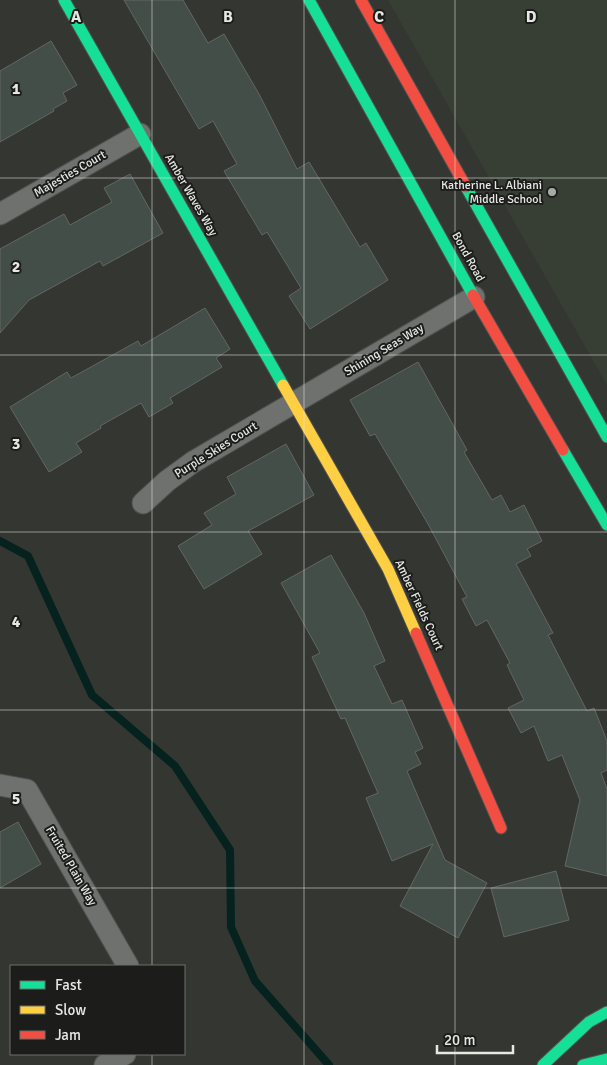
<svg xmlns="http://www.w3.org/2000/svg" width="607" height="1065" font-family="Signika,sans-serif">
<style>
.built{fill:#373f34}
.lines{fill:none;stroke-linecap:round;stroke-linejoin:round}
.stream{stroke:#05221f;stroke-width:8}
.building{fill:#444e48;stroke:#646664}
.street-casing{stroke:#50524f;stroke-width:23}
.fast-casing{stroke:#50524f;stroke-width:13}
.slow-casing{stroke:#50524f;stroke-width:13}
.jam-casing{stroke:#50524f;stroke-width:13}
.street{stroke:#6f716e;stroke-width:21}
.fast{stroke:#16e098;stroke-width:11}
.slow{stroke:#ffcf43;stroke-width:11}
.jam{stroke:#f24e42;stroke-width:11}
.grid{fill:none;stroke:#e6e8e4;stroke-width:1;stroke-opacity:0.55}
.poi-dot{fill:#a8aaa6;stroke:#1c1d1b;stroke-width:2}
.labels{text-anchor:middle;dominant-baseline:central;stroke-width:4;stroke-linejoin:round;paint-order:stroke}
.street-label{font-size:12px;fill:#e6e8e4;stroke:#1c1d1b}
.poi-label{font-size:12px;fill:#e6e8e4;stroke:#1c1d1b;text-anchor:end}
.grid-label{font-size:16px;text-anchor:middle;font-weight:bold;fill:#e6e8e4;stroke:#1c1d1b;stroke-width:4;stroke-linejoin:round;paint-order:stroke}
</style>
<rect width="100%" height="100%" fill="#343632"/>
<path class="built" d="M 388,0 L 607,0 L 607,385 Z"/>
<g class="lines">
<path class="stream" d="M 0,541 L 28,556 L 92,695 L 175,766 L 230,850 L 231,927 L 255,981 L 329,1065"/>
</g>
<g class="building">
<path d="M 124,0 L 183,0 L 208,43 L 224,34 L 259,94 L 297,169 L 309,162 L 360,247 L 366,243 L 388,280 L 310,329 L 289,296 L 301,288 L 267,232 L 262,235 L 224,171 L 237,164 L 213,121 L 199,129 Z"/>
<path d="M 51,41 L 77,85 L 63,93 L 67,101 L 53,109 L 54,111 L 0,142 L 0,71 Z"/>
<path d="M 130,174 L 163,233 L 103,266 L 100,261 L 29,300 L 0,333 L 0,249 L 64,214 L 70,225 L 112,202 L 104,188 Z"/>
<path d="M 205,308 L 230,349 L 216,358 L 222,367 L 170,398 L 173,403 L 149,417 L 141,403 L 100,426 L 101,428 L 76,443 L 82,452 L 49,472 L 10,407 L 67,372 L 71,378 L 138,341 L 141,346 Z"/>
<path d="M 418,362 L 467,450 L 464,452 L 492,500 L 501,495 L 510,512 L 524,505 L 542,541 L 527,549 L 531,556 L 516,564 L 553,633 L 548,635 L 587,711 L 594,708 L 607,741 L 607,770 L 601,773 L 607,789 L 607,876 L 565,866 L 580,800 L 562,755 L 548,761 L 534,726 L 521,733 L 508,708 L 524,700 L 507,665 L 510,663 L 487,620 L 476,626 L 462,599 L 467,597 L 428,524 L 375,434 L 370,436 L 350,400 Z"/>
<path d="M 286,444 L 314,495 L 248,531 L 262,554 L 204,589 L 178,546 L 212,525 L 204,513 L 236,494 L 227,477 Z"/>
<path d="M 331,555 L 364,613 L 385,661 L 374,666 L 392,704 L 402,700 L 423,748 L 415,752 L 421,764 L 407,771 L 445,860 L 487,883 L 458,938 L 400,906 L 433,844 L 392,861 L 366,798 L 378,793 L 345,718 L 341,719 L 312,657 L 320,653 L 281,583 Z"/>
<path d="M 18,822 L 41,864 L 0,888 L 0,832 Z"/>
<path d="M 556,871 L 569,920 L 504,937 L 491,888 Z"/>
</g>
<g class="lines">
<g class="street-casing">
<g id="street">
<path d="M 0,214 L 140,134"/>
<path d="M 143,503 L 167,481 L 193,462 L 474,297"/>
<path d="M 0,785 L 27,790 L 128,966"/>
<path d="M 105,1065 L 125,1054"/>
</g>
</g>
<g class="fast-casing">
<g id="fast">
<path d="M 64,0 L 283,385"/>
<path d="M 309,0 L 473,295"/>
<path d="M 466,187 L 607,437"/>
<path d="M 563,450 L 607,525"/>
<path d="M 543,1065 L 589,1022 L 607,1012"/>
<path d="M 583,1065 L 607,1059"/>
</g>
</g>
<g class="slow-casing">
<path id="slow" d="M 283,385 L 388,569 L 416,633"/>
</g>
<g class="jam-casing">
<g id="jam">
<path d="M 361,0 L 466,187"/>
<path d="M 473,295 L 563,450"/>
<path d="M 416,633 L 501,828"/>
</g>
</g>
<use href="#street" class="street"/>
<use href="#fast" class="fast"/>
<use href="#slow" class="slow"/>
<use href="#jam" class="jam"/>
</g>
<path class="grid" d="M 152,0 L 152,966M 304,0 L 304,1065M 455,0 L 455,1065M 0,178 L 607,178M 0,355 L 607,355M 0,532 L 607,532M 0,710 L 607,710M 0,888 L 607,888M 152,1054 L 152,1065"/>
<circle class="poi-dot" cx="552" cy="192" r="5"/>
<g class="labels">
<g class="street-label">
<text transform="translate(70 174) rotate(-30)">Majesties Court</text>
<text transform="translate(191 195) rotate(60)">Amber Waves Way</text>
<text transform="translate(468 257) rotate(61)">Bond Road</text>
<text transform="translate(384 350) rotate(-31)">Shining Seas Way</text>
<text transform="translate(216 450) rotate(-32)">Purple Skies Court</text>
<text transform="translate(419 605) rotate(65)">Amber Fields Court</text>
<text transform="translate(71 866) rotate(60)">Fruited Plain Way</text>
</g>
<g class="poi-label">
<text x="542" y="185">Katherine L. Albiani<tspan x="542" dy="14">Middle School</tspan></text>
</g>
</g>
<g class="grid-label">
<text x="76" y="22">A</text>
<text x="228" y="22">B</text>
<text x="379" y="22">C</text>
<text x="531" y="22">D</text>
<text x="16" y="94">1</text>
<text x="16" y="272">2</text>
<text x="16" y="449">3</text>
<text x="16" y="627">4</text>
<text x="16" y="804">5</text>
</g>
<rect x="10" y="965" width="175" height="90" fill="#1c1d1b" stroke="#6d6e6b"/>
<rect x="20" y="981" width="25" height="8" fill="#16e098" stroke="#6d6e6b"/>
<text x="55" y="990" font-size="15" fill="#e6e8e4">Fast</text>
<rect x="20" y="1006" width="25" height="8" fill="#ffcf43" stroke="#6d6e6b"/>
<text x="55" y="1015" font-size="15" fill="#e6e8e4">Slow</text>
<rect x="20" y="1031" width="25" height="8" fill="#f24e42" stroke="#6d6e6b"/>
<text x="55" y="1040" font-size="15" fill="#e6e8e4">Jam</text>
<path d="M437 1045v8h76v-8" fill="none" stroke="#e6e8e4" stroke-width="2.5"/>
<text x="444" y="1045" font-size="15" fill="#e6e8e4" stroke="#1c1d1b" stroke-width="4" paint-order="stroke">20 m</text>
</svg>
